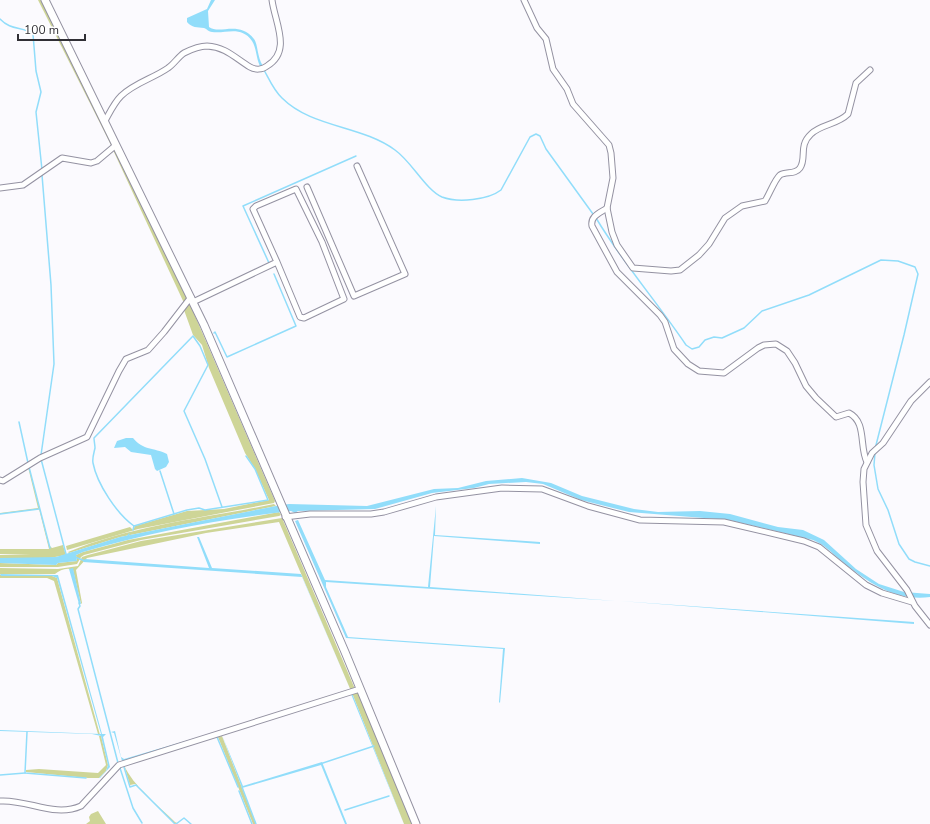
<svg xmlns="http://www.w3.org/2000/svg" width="930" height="824" font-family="'Nunito Sans',sans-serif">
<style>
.green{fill:#ced597}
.water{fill:#91ddfa}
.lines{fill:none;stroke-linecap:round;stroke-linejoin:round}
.stream{stroke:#91ddfa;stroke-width:1.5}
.minor-casing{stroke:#9492a2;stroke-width:7}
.secondary-casing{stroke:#9492a2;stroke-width:9}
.minor{stroke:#fff;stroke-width:5}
.secondary{stroke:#fff;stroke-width:7}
</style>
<rect width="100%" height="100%" fill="#fbfafe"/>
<g class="green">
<path d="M 38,0 L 42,0 L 113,144 L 112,147 Z"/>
<path d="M 114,149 L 187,297 L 184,303 L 113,150 Z"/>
<path d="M 189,302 L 275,501 L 274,503 L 138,529 L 67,550 L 66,546 L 130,527 L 133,530 L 135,526 L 187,511 L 224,509 L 269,500 L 255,469 L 245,453 L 209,368 L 202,345 L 193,335 L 184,310 Z"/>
<path d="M 28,467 L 29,467 L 49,545 L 52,548 L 63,545 L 65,552 L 37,554 L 65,552 L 66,555 L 44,559 L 0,558 L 0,555 L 31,554 L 0,554 L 0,549 L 49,549 L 39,509 L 0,514 L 0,513 L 38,508 Z"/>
<path d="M 274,504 L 276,506 L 120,537 L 69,553 L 68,552 C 133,525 206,518 274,504 Z"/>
<path d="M 279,512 L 281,515 L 279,516 L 141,540 L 84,555 L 81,557 L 77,564 L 58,567 L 0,567 L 0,563 L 56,565 L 58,563 L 77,561 L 76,555 L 83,552 L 128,540 Z"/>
<path d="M 282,518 L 355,689 L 351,691 L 279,522 L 206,533 L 87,558 L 76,570 L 82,603 L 81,604 L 73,570 C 67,567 60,570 55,574 L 0,574 L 0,568 L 58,569 L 78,566 L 82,557 L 88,555 L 141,541 Z"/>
<path d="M 0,575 L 52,576 L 57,578 L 100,735 L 98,734 L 54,581 L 47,578 L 0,578 Z"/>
<path d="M 358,692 L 412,824 L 404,824 L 352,693 Z"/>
<path d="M 99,736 L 101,736 L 108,765 L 106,771 L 99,778 L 88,778 L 26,772 L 26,770 L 39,769 L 98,773 L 106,765 Z"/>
<path d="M 222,736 L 256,824 L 253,824 L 218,737 Z"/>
<path d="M 124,765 C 133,786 158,805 175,822 L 177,823 L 175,824 L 139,787 L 135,784 L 130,785 Z"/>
<path d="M 98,811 L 106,824 L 86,824 L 90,821 L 89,817 L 91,814 Z"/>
</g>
<g class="water">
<path d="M 211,0 L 215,0 L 208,11 L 209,27 C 220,35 239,20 254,39 C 258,44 257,57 263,66 L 261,68 C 256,60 257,49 252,41 C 241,25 226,34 212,32 C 209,32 207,29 204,28 C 197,27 192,28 187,22 L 187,18 L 207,9 Z"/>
<path d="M 126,438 L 133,438 C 144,451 153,447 167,454 L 169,462 L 166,467 L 157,471 L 155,469 L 151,455 L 131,452 L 125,447 L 114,448 L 117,441 Z"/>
<path d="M 522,478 L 551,483 L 582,496 L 634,509 L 658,512 L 700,511 L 730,514 L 778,527 L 803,530 L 824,540 L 856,569 L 879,584 L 904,592 L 930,594 L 930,597 C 894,602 864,580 838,558 C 830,551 823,544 813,540 L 729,520 L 629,512 L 581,500 L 543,484 L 526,482 L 489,484 L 474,488 L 432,493 L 375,509 L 298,511 L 295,513 L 291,511 C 221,519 150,532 83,552 L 76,555 L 77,561 L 58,563 L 56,565 L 0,563 L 0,558 L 56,557 L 120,537 L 276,506 L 289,504 L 367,506 L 434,489 L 458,488 L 486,481 Z"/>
<path d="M 436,506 L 435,535 L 540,542 L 540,544 L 434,536 L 430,587 L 616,601 L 326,582 L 326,587 L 348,637 L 505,648 L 500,703 L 499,702 L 503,649 L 346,638 L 295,521 L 298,520 L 325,580 L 428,587 Z"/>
<path d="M 197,537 L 199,537 L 212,568 L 301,574 L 351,691 L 302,577 L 83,562 L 85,559 L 209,568 Z"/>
<path d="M 73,568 L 81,604 L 79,604 L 69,569 Z"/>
<path d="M 0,574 L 58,575 L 102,734 L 106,734 L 103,737 L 110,767 L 100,778 L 99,778 L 106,771 L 108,765 L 101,736 L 92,734 L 0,731 L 0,730 L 101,734 L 57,578 L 52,576 L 1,576 Z"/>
<path d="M 620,601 L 914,622 L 914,624 Z"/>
<path d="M 352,693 L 404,824 L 351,694 Z"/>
<path d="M 115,731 L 121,757 L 124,759 L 216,732 L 122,761 L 114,733 L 111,732 Z"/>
<path d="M 222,735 L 243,786 L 322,762 L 347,824 L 345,824 L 321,765 L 242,788 Z"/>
</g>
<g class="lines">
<g class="stream">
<path d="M 0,19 C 11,31 23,26 33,34 L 36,71 L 41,92 L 36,112 L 42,170"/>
<path d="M 264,70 C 269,79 274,91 282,98 C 312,128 361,125 395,150 C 412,162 425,189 442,197 C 458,203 488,200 501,190 L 530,137 L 536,134 L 540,136 L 546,149 L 593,214"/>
<path d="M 596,218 C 623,263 657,302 686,345 L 692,349 L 699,347 L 705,340 L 714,337 L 722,338 L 744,328 L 762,311 L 809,295 L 881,260 L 898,261 L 915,267 L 918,274 L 904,335 L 875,449"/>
<path d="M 269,263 L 243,206 L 356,156"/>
<path d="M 214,333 L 215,332 L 227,357 L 296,326 L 274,274"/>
<path d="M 19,422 L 28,463"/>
<path d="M 875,453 L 874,465 L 878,489 L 888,510 L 899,544 L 909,559 L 915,562 L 930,566"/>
<path d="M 41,455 L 54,364 L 51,285 L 42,175"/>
<path d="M 41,459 L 66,554"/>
<path d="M 29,467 L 50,548"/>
<path d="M 160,471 L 174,514"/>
<path d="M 0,514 L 39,509"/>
<path d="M 134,526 L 187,510 L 199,508 L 205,510 L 268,500 L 255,469 L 246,456"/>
<path d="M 133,530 L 134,526 C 117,514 97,484 93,463 C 92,458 94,453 95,448 C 95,445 94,441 94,438 L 193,336 L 200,346 L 208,365 L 184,411 L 205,459 L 222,507"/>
<path d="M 128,536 L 129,534"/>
<path d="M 75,557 L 85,561"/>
<path d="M 79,603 L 80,606 L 78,609 L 118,763"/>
<path d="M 27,732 L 25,773 L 86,778"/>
<path d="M 217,737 L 238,787"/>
<path d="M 320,764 L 374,746"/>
<path d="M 124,767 L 130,787 L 136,785 L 175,824"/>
<path d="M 120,768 L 133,808 L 142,823"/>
<path d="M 0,775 L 25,773"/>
<path d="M 242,787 L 256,824"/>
<path d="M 239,791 L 252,824"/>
<path d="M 345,810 L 389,796"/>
<path d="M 176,824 L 184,818 L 191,824"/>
</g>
<g class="minor-casing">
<g id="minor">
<path d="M 524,0 L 537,28 L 546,39 L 553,69 L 567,89 L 573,104 L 609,145 L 611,153 L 613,178 L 607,208 L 612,232 L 617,245 L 633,268 L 671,271 L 680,270 L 699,255 L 709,244 L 725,218 L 742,206 L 765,201 C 769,195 775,179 780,175 C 786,171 795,175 800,168 C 807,158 798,146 811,134 C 821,124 837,125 848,114 L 856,83 L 870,70"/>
<path d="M 105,121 C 110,112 114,103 121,96 C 134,83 154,78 168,68 C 174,64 178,57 184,53 C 190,50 200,46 207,46 C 226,47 235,58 250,67 C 255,70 262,70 267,66 C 292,51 275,23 272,0"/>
<path d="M 307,187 L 354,296 L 405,274 L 357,166"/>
<path d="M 0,188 L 23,185 L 62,158 L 91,163 L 97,161 L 116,145"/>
<path d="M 607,208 C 600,213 590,216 592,226 L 617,272 L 660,315 L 665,322 L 674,349 L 688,364 L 699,371 L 724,373 L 758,348 L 764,345 L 776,344 L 787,351 L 795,363 L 806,386 L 816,398 L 836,417 L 849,413 C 867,422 859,447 867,462"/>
<path d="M 193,302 L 277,262 L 253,209 L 256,206 L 296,189 L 322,242 L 344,299 L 304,318 L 300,317 L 277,262"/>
<path d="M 930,382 L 911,401 L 883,443 L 872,453 L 864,469 L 863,482 L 866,525 L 877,551 L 907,590 L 915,606 L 930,625"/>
<path d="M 0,480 L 3,481 L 40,458 L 87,437 L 119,371 L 126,359 L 148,350 L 164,332 L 191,297"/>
<path d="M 285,517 L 310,514 L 371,514 L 384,512 L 436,497 L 502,488 L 542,489 L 588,506 L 640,520 L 724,522 L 804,541 L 819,547 L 866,585 L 882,593 L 912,602"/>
<path d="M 0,801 C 28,799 54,818 81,806 L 119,765 L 360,689"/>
</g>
</g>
<g class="secondary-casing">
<path id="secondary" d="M 45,0 L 204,325 L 345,652 L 416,824"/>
</g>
<use href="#minor" class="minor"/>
<use href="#secondary" class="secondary"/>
</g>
<path d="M18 34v6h67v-6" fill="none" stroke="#302f35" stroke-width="2"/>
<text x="24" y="34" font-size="12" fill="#302f35" stroke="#ffffff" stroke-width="3" paint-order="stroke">100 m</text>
</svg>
